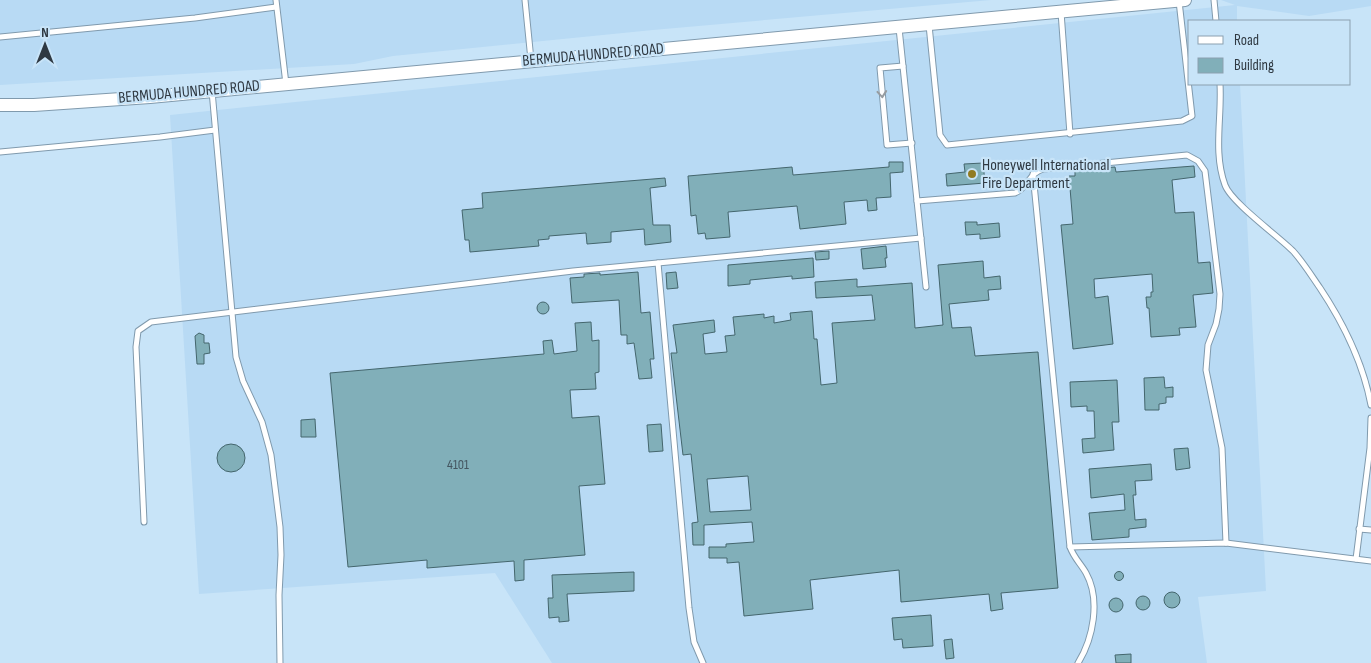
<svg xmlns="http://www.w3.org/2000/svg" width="1371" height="663" font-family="'Sofia Sans Condensed',sans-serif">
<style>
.built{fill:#b8daf4}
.building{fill:#81afb9;stroke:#44666d;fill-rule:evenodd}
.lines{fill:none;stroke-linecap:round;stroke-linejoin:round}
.service-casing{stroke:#809aad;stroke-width:7}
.tertiary-casing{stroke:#809aad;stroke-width:14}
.service{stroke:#fff;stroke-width:5}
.tertiary{stroke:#fff;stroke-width:12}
.oneway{stroke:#979ca0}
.poi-dot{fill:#917b22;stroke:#c8e4f8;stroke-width:2}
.labels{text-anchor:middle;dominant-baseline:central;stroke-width:4.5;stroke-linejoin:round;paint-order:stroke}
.number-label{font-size:14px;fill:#445660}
.street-label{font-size:16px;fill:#2f3942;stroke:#c8e4f8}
.poi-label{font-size:16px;fill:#2f3942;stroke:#c8e4f8;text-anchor:start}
</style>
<rect width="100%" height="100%" fill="#c8e4f8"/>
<g class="built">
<path d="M 0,0 L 991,0 L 653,30 L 393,56 L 354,64 L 0,85 Z"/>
<path d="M 1221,0 L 1371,0 L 1371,6 L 1309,16 L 1237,6 L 1237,21 L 1190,21 L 1190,84 L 1240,84 L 1266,591 L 1198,597 L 1207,663 L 552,663 L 495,573 L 199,594 L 170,115 L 1235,5 Z"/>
</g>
<g class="building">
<path d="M 889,162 L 903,162 L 903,172 L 890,173 L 891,197 L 876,198 L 877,210 L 868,211 L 867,200 L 844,202 L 846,224 L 800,229 L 797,206 L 728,212 L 730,237 L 706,239 L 705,233 L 698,234 L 696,215 L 691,216 L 688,176 L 792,167 L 793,175 L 889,167 Z"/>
<path d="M 983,163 L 985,183 L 947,186 L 946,174 L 965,172 L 964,164 Z"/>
<path d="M 1194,166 L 1195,177 L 1172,180 L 1175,213 L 1194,212 L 1198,263 L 1210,262 L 1213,293 L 1193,295 L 1196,327 L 1179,328 L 1180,335 L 1151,337 L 1149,308 L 1147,308 L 1146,297 L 1151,297 L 1151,292 L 1153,292 L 1152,274 L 1094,279 L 1095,298 L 1108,296 L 1113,344 L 1073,349 L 1061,225 L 1073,224 L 1069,176 L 1075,176 L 1075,170 L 1115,167 L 1116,172 Z"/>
<path d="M 665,178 L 666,186 L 650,188 L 653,225 L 670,225 L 671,242 L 645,245 L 644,229 L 611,232 L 611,242 L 587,244 L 586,233 L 549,236 L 549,239 L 538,240 L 539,246 L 470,252 L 469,240 L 465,240 L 462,210 L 483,208 L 482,193 Z"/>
<path d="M 965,222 L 977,222 L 977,225 L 999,223 L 1000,237 L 980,239 L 980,234 L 966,235 Z"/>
<path d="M 886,246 L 887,258 L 885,258 L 886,267 L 863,269 L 861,249 Z"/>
<path d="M 829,251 L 829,259 L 816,260 L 815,252 Z"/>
<path d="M 813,258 L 814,277 L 792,279 L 792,276 L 750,280 L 750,284 L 728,286 L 728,265 Z"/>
<path d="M 983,261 L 984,278 L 1000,276 L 1001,289 L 988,290 L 989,300 L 949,304 L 952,328 L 971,327 L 975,356 L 1038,352 L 1058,588 L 1001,593 L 1003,609 L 991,611 L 989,594 L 901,602 L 899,570 L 810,580 L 813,609 L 744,616 L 739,562 L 727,563 L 727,558 L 709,558 L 709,547 L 726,547 L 726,544 L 754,542 L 752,522 L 704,525 L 704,545 L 693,545 L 692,523 L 698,522 L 691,454 L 683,455 L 671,353 L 677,353 L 673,325 L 714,320 L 715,332 L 703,334 L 705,354 L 727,352 L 725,336 L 735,335 L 733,317 L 764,314 L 764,318 L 774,316 L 774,323 L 791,320 L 790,313 L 812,311 L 814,339 L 817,339 L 821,385 L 837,383 L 832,323 L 875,320 L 872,295 L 816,298 L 815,282 L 857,279 L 857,287 L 912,283 L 915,328 L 943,325 L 938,265 ZM 748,476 L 751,510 L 710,512 L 707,479 Z"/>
<path d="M 638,272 L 641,313 L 650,312 L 654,359 L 650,359 L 652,378 L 639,379 L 634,343 L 627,344 L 627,335 L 621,335 L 619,300 L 572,303 L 570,278 L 584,277 L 584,274 L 600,273 L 600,275 Z"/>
<path d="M 676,272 L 678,288 L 667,289 L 666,273 Z"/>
<circle cx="543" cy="308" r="6"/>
<path d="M 591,322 L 592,341 L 599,340 L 599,372 L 595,373 L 596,389 L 570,390 L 572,418 L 599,416 L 605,484 L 579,486 L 585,555 L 524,560 L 524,580 L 515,581 L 514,561 L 427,568 L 427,560 L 348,567 L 330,373 L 544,354 L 543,341 L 552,340 L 554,354 L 577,351 L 575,323 Z"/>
<path d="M 199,333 L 204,335 L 204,343 L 209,343 L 210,353 L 204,354 L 204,364 L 197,364 L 195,336 Z"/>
<path d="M 1164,377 L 1165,388 L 1173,387 L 1173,397 L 1166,397 L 1166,403 L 1159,404 L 1159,410 L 1145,410 L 1144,378 Z"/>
<path d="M 1117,380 L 1119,422 L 1112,422 L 1114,450 L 1083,453 L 1082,439 L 1095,438 L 1094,411 L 1087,411 L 1087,406 L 1071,407 L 1070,382 Z"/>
<path d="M 315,419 L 316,437 L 301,437 L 301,420 Z"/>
<path d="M 661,424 L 663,451 L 649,452 L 647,425 Z"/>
<circle cx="231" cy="458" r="14"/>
<path d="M 1188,448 L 1190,468 L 1176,470 L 1174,449 Z"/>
<path d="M 1151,464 L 1152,480 L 1135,481 L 1136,495 L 1133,495 L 1135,520 L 1146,519 L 1146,527 L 1129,529 L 1129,537 L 1092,540 L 1089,513 L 1125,510 L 1124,494 L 1091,498 L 1089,469 Z"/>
<circle cx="1119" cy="576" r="4.5"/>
<path d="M 634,572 L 634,591 L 567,594 L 569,621 L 559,622 L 559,617 L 549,618 L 548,598 L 553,598 L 552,575 Z"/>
<circle cx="1172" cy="600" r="8"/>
<circle cx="1143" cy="603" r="7"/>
<circle cx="1116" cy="605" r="7"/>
<path d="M 931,615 L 933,646 L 903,648 L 902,639 L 894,640 L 892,618 Z"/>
<path d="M 952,639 L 954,658 L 946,659 L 944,640 Z"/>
<path d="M 1131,654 L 1131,663 L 1116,663 L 1115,655 Z"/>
</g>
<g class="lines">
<g class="service-casing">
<g id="service">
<path d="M 276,0 L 286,84"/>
<path d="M 525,0 L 531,60"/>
<path d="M 1214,0 L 1216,21"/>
<path d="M 1061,12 L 1070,134"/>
<path d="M 929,25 L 940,135 L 947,145 L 1182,121 L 1192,116 L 1179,1"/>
<path d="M 899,28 L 926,287"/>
<path d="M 0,37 L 195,18 L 276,7"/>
<path d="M 903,66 L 880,68 L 887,145 L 912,143"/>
<path d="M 1220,84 C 1222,118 1213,152 1225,185 C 1231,202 1278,236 1293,251 C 1303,262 1311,275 1320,288 C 1344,324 1363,363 1371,405"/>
<path d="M 212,91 L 236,357 L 243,381 L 262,422 L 271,455 L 280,527 L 281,555 L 279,595 L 280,663"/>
<path d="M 0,152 L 160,137 L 215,130"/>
<path d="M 1033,174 L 1070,547 C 1074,558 1081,564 1086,573 C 1101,600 1093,639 1078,663"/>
<path d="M 917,201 L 1015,193 C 1028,188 1029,173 1043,169 L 1187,155 L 1198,161 L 1205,171 L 1220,294 L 1219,309 L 1216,324 L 1208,345 L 1206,370 L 1222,448 L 1226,543"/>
<path d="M 658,263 L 689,608 L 694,642 L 703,663"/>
<path d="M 144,522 L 136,347 L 138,331 L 151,322 L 573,271 L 921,238"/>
<path d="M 1359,529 L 1371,530"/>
<path d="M 1070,547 L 1226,543 L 1371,561"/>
<path d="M 1356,559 L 1370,448 L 1371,418"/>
</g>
</g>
<g class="tertiary-casing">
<path id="tertiary" d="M 0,105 L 34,105 L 150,97 L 1185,0"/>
</g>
<use href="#service" class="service"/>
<use href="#tertiary" class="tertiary"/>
</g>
<defs><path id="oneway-chevron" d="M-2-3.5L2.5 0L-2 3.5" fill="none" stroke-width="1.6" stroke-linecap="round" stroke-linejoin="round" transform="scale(1.25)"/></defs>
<use class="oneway" href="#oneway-chevron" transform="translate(882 94) rotate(85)"/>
<circle class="poi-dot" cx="972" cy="174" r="5"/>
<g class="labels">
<g class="number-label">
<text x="458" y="464">4101</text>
</g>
<g class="street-label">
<text transform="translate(593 55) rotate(-5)">BERMUDA HUNDRED ROAD</text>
<text transform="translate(189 92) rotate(-5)">BERMUDA HUNDRED ROAD</text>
</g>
<g class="poi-label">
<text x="982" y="165">Honeywell International<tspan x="982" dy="18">Fire Department</tspan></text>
</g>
</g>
<rect x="1188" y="20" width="162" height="65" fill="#c8e4f8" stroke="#8ba0af"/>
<rect x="1198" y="36" width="25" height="8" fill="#ffffff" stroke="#8ba0af"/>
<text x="1234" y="45" font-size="15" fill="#2f3942">Road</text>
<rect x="1198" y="58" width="25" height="15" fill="#81afb9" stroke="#8ba0af"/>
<text x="1234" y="70" font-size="15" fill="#2f3942">Building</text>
<g transform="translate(45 45)" stroke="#c8e4f8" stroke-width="4" paint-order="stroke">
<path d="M0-4L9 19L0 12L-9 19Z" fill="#2f3942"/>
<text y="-8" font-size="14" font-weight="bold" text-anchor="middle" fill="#2f3942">N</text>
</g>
</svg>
